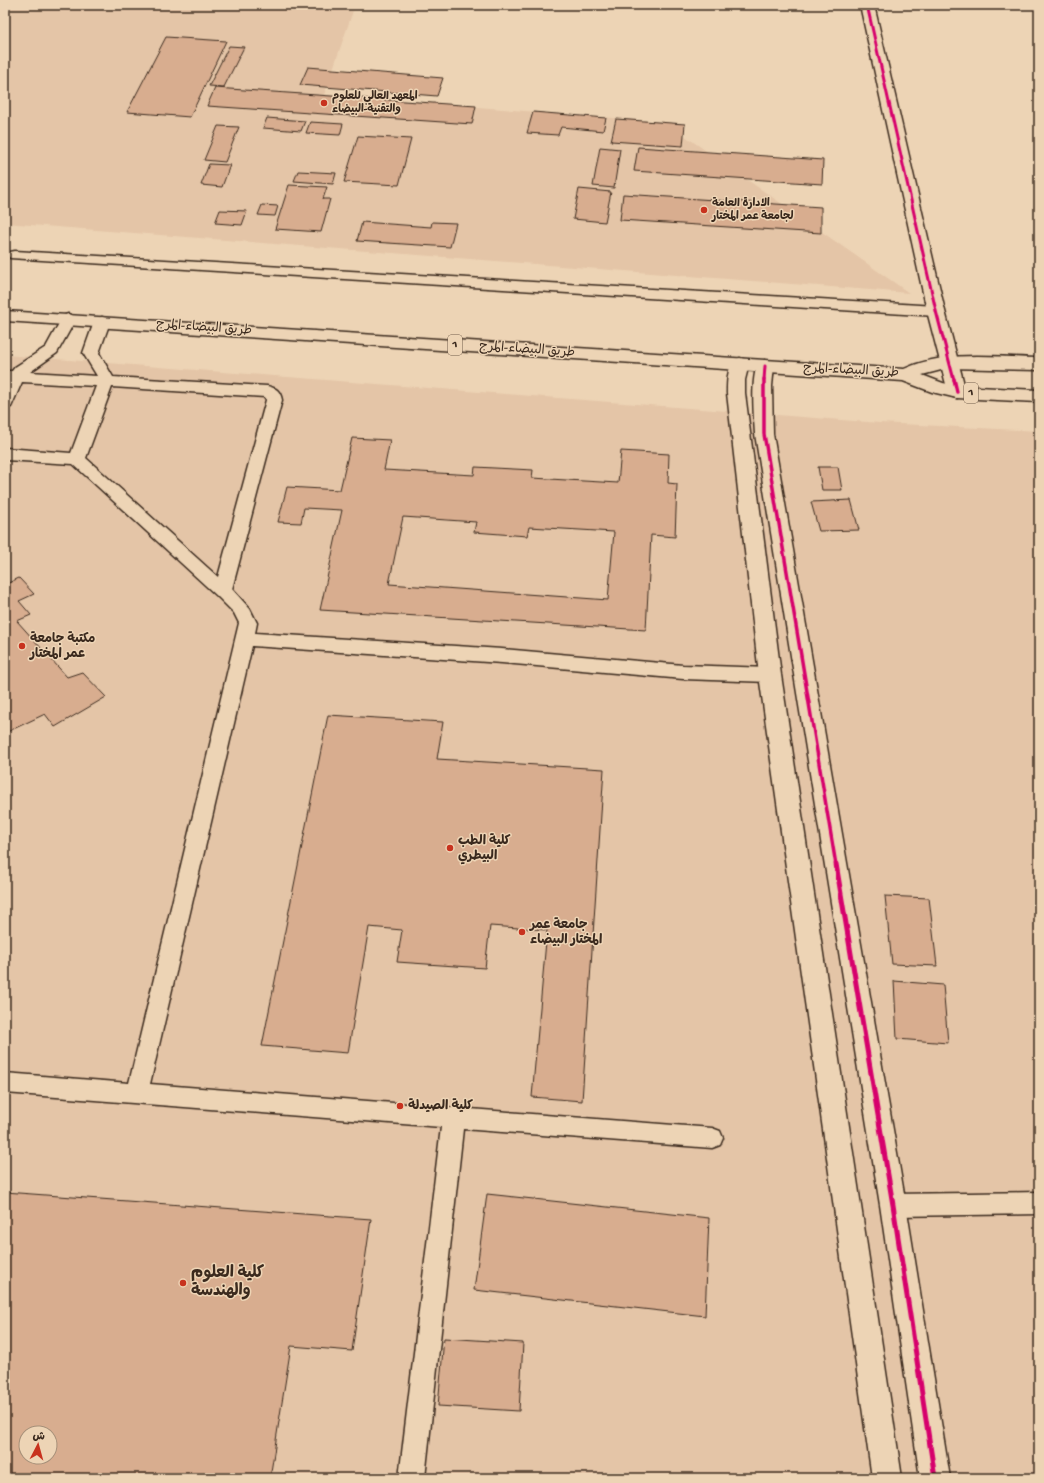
<svg xmlns="http://www.w3.org/2000/svg" width="1044" height="1483" font-family="'Gochi Hand','Playpen Sans Arabic',sans-serif">
<style>
.built{fill:#e4c5a7;fill-rule:evenodd}
.building{fill:#d8ad8f;stroke:#3b2a1e;fill-rule:evenodd}
.lines{fill:none;stroke-linecap:round;stroke-linejoin:round}
.service-casing{stroke:#3b2a1e;stroke-width:3}
.minor-casing{stroke:#3b2a1e;stroke-width:3}
.trunk-casing{stroke:#3b2a1e;stroke-width:3}
.service{fill:#edd4b5;fill-rule:evenodd}
.minor{fill:#edd4b5;fill-rule:evenodd}
.trunk{fill:#edd4b5;fill-rule:evenodd}
.cycleway-far2-casing{stroke:#edd4b5;stroke-width:5}
.cycleway-far1-casing{stroke:#edd4b5;stroke-width:6}
.cycleway-casing{stroke:#edd4b5;stroke-width:8}
.cycleway-far2{stroke:#d6006c;stroke-width:3}
.cycleway-far1{stroke:#d6006c;stroke-width:3.5}
.cycleway{stroke:#d6006c;stroke-width:5}
.poi-dot{fill:#c8321e;stroke:#edd4b5;stroke-width:1.5}
.labels{text-anchor:middle;dominant-baseline:central;stroke-width:3;stroke-linejoin:round;paint-order:stroke}
.far-poi-label{font-size:11px;font-weight:bold;fill:#3b2a1e;stroke:#edd4b5;text-anchor:start}
.shield{fill:#edd4b5;stroke:#705d4b;stroke-width:1}
.shield-label{font-size:12px;font-weight:bold;fill:#3b2a1e}
.street-label{font-size:13px;fill:#3b2a1e;stroke:#edd4b5}
.poi-label{font-size:13px;font-weight:bold;fill:#3b2a1e;stroke:#edd4b5;text-anchor:start}
.near-poi-label{font-size:16px;font-weight:bold;fill:#3b2a1e;stroke:#edd4b5;text-anchor:start}
</style>
<rect width="100%" height="100%" fill="#edd4b5"/>
<filter id="ink" filterUnits="userSpaceOnUse"><feTurbulence type="fractalNoise" baseFrequency=".025" numOctaves="2"/><feDisplacementMap in="SourceGraphic" scale="8" xChannelSelector="R" yChannelSelector="G"/><feConvolveMatrix kernelMatrix="1 2 1 2 8 2 1 2 1" color-interpolation-filters="sRGB"/></filter>
<g filter="url(#ink)">
<g class="built">
<path d="M 5,5 L 257,5 L 353,11 L 324,95 L 665,122 L 909,293 L 5,223 Z"/>
<path d="M 5,355 L 880,423 L 1039,431 L 1039,1478 L 5,1478 ZM 26,1433 L 50,1433 L 50,1457 L 26,1457 Z"/>
</g>
<g class="building">
<path d="M 166,37 L 226,41 L 190,117 L 127,112 Z"/>
<path d="M 229,46 L 244,47 L 224,87 L 209,86 Z"/>
<path d="M 308,67 L 443,78 L 437,96 L 300,85 Z"/>
<path d="M 215,88 L 476,106 L 472,124 L 207,106 Z"/>
<path d="M 533,112 L 606,118 L 603,131 L 561,127 L 558,135 L 527,133 Z"/>
<path d="M 267,118 L 305,121 L 301,131 L 263,128 Z"/>
<path d="M 616,119 L 685,124 L 683,146 L 611,141 Z"/>
<path d="M 310,122 L 343,124 L 340,135 L 306,133 Z"/>
<path d="M 218,126 L 239,127 L 225,162 L 204,160 Z"/>
<path d="M 358,136 L 411,139 L 399,185 L 344,182 Z"/>
<path d="M 600,147 L 620,149 L 614,188 L 593,186 Z"/>
<path d="M 638,147 L 823,160 L 822,184 L 634,171 Z"/>
<path d="M 209,164 L 230,165 L 222,187 L 201,185 Z"/>
<path d="M 298,171 L 336,173 L 333,184 L 294,181 Z"/>
<path d="M 289,185 L 327,187 L 323,199 L 330,199 L 321,232 L 275,229 Z"/>
<path d="M 579,189 L 611,192 L 605,222 L 573,219 Z"/>
<path d="M 623,194 L 821,207 L 821,233 L 620,220 Z"/>
<path d="M 262,205 L 278,206 L 275,216 L 258,215 Z"/>
<path d="M 220,210 L 247,211 L 242,225 L 215,223 Z"/>
<path d="M 362,222 L 431,227 L 432,222 L 456,223 L 450,247 L 357,241 Z"/>
<path d="M 352,438 L 390,440 L 384,470 L 474,475 L 475,467 L 533,470 L 532,478 L 618,483 L 621,451 L 669,454 L 668,483 L 677,484 L 675,537 L 651,535 L 646,630 L 320,610 L 342,510 L 304,508 L 301,523 L 278,522 L 287,487 L 340,490 ZM 403,517 L 476,522 L 474,532 L 527,536 L 529,527 L 614,532 L 608,600 L 389,584 Z"/>
<path d="M 818,467 L 838,467 L 842,490 L 822,490 Z"/>
<path d="M 851,500 L 859,530 L 819,531 L 811,502 Z"/>
<path d="M 19,578 L 34,594 L 19,601 L 31,615 L 17,621 L 67,677 L 82,672 L 106,697 L 55,727 L 45,714 L 5,733 L 5,583 L 6,584 Z"/>
<path d="M 328,715 L 443,722 L 437,759 L 604,769 L 582,1101 L 532,1097 L 547,930 L 490,926 L 485,968 L 397,962 L 402,930 L 369,927 L 348,1053 L 262,1046 Z"/>
<path d="M 885,896 L 929,898 L 937,966 L 892,964 Z"/>
<path d="M 894,981 L 943,985 L 948,1043 L 897,1039 Z"/>
<path d="M 5,1192 L 371,1219 L 352,1351 L 291,1346 L 270,1478 L 5,1478 ZM 26,1433 L 50,1433 L 50,1457 L 26,1457 Z"/>
<path d="M 487,1194 L 709,1218 L 705,1316 L 474,1290 Z"/>
<path d="M 444,1338 L 523,1343 L 519,1411 L 438,1406 Z"/>
</g>
<g class="lines">
<g class="service-casing">
<g id="service">
<path d="M 15,251 L 936,306 L 941,308 L 944,311 L 941,314 L 936,316 L 10,258 L 8,255 L 10,252 Z"/>
<path d="M 68,314 L 73,316 L 76,319 L 57,353 L 30,372 L 97,376 L 83,353 L 94,322 L 97,319 L 102,317 L 107,319 L 110,322 L 99,353 L 113,377 L 267,386 C 276,388 280,390 282,400 L 232,589 L 250,609 L 257,623 L 255,633 L 502,649 L 683,665 L 770,668 L 777,670 L 779,675 L 777,680 L 770,682 L 683,679 L 502,663 L 252,646 L 150,1084 L 712,1128 L 720,1131 L 723,1138 L 720,1145 L 712,1148 L 463,1129 L 425,1478 L 399,1478 L 441,1127 L 5,1093 L 5,1073 L 129,1083 L 239,623 L 234,613 L 217,596 L 73,464 L 5,460 L 5,448 L 71,453 L 96,386 L 22,382 L 11,407 L 5,408 L 5,384 L 6,381 L 5,381 L 5,371 L 12,371 L 15,367 L 46,347 L 63,316 ZM 112,387 L 265,397 L 266,400 L 218,577 L 86,458 Z"/>
<path d="M 1039,1192 L 1039,1214 L 893,1216 L 885,1213 L 881,1205 L 885,1197 L 893,1194 Z"/>
</g>
</g>
<g class="minor-casing">
<g id="minor">
<path d="M 860,5 L 874,5 L 945,311 L 966,392 L 963,396 L 957,398 L 951,396 L 948,392 L 927,311 Z"/>
<path d="M 740,358 L 746,360 L 749,364 L 745,380 L 745,393 L 781,675 L 902,1478 L 872,1478 L 759,675 L 727,393 C 727,382 727,370 734,360 Z"/>
<path d="M 765,360 L 771,362 L 774,366 L 772,386 L 773,434 L 906,1205 L 950,1478 L 920,1478 L 880,1205 L 755,434 C 754,417 750,375 759,362 Z"/>
</g>
</g>
<g class="trunk-casing">
<path id="trunk" d="M 5,311 L 904,369 C 945,350 994,357 1039,358 L 1039,370 L 949,368 L 922,375 L 943,383 L 957,386 L 1039,390 L 1039,402 L 957,398 L 932,392 L 903,381 L 5,321 Z"/>
</g>
<use href="#service" class="service"/>
<use href="#minor" class="minor"/>
<use href="#trunk" class="trunk"/>
<g class="cycleway-far2-casing">
<g id="cycleway-far2">
<path d="M 867,5 L 936,311 L 954,380"/>
<path d="M 764,380 L 765,366"/>
</g>
</g>
<g class="cycleway-far1-casing">
<g id="cycleway-far1">
<path d="M 764,379 L 764,434 L 836,865"/>
<path d="M 954,379 L 957,392"/>
</g>
</g>
<g class="cycleway-casing">
<path id="cycleway" d="M 836,864 L 893,1205 L 935,1478"/>
</g>
<use href="#cycleway-far2" class="cycleway-far2"/>
<use href="#cycleway-far1" class="cycleway-far1"/>
<use href="#cycleway" class="cycleway"/>
</g>
</g>
<g class="poi-dot">
<circle cx="324" cy="103" r="4"/>
<circle cx="704" cy="210" r="4"/>
<circle cx="22" cy="646" r="4"/>
<circle cx="450" cy="848" r="4"/>
<circle cx="522" cy="932" r="4"/>
<circle cx="400" cy="1106" r="4"/>
<circle cx="183" cy="1283" r="4"/>
</g>
<g class="labels">
<g class="far-poi-label">
<text x="332" y="97">المعهد العالي للعلوم<tspan x="332" dy="13">والتقنية-البيضاء</tspan></text>
<text x="712" y="204">الادارة العامة<tspan x="712" dy="13">لجامعة عمر المختار</tspan></text>
</g>
<g class="shield">
<rect x="448" y="335" width="14" height="20" rx="3"/>
<rect x="964" y="383" width="14" height="20" rx="3"/>
</g>
<g class="shield-label">
<text x="455" y="345">1</text>
<text x="971" y="393">1</text>
</g>
<g class="street-label">
<text transform="translate(204 328) rotate(4)">طريق البيضاء-المرج</text>
<text transform="translate(527 350) rotate(4)">طريق البيضاء-المرج</text>
<text transform="translate(851 371) rotate(3)">طريق البيضاء-المرج</text>
</g>
<g class="poi-label">
<text x="30" y="639">مكتبة جامعة<tspan x="30" dy="15">عمر المختار</tspan></text>
<text x="458" y="841">كلية الطب<tspan x="458" dy="15">البيطري</tspan></text>
<text x="530" y="925">جامعة عمر<tspan x="530" dy="15">المختار البيضاء</tspan></text>
<text x="408" y="1106">كلية الصيدلة</text>
</g>
<g class="near-poi-label">
<text x="191" y="1274">كلية العلوم<tspan x="191" dy="18">والهندسة</tspan></text>
</g>
</g>
<rect width="1044" height="1483" fill="none" stroke="#edd4b5" stroke-width="20"/>
<rect x="10" y="10" width="1024" height="1463" fill="none" stroke="#3b2a1e" stroke-width="1.5" filter="url(#ink)"/>
<g transform="translate(38 1445) rotate(6)"><circle r="19" fill="#edd4b5" stroke="#a69079"/>
<path d="M0-3L7 15L0 10L-7 15Z" fill="#c8321e"/>
<text y="-6" font-size="11" font-weight="bold" text-anchor="middle" fill="#3b2a1e">ش</text>
</g>
</svg>
